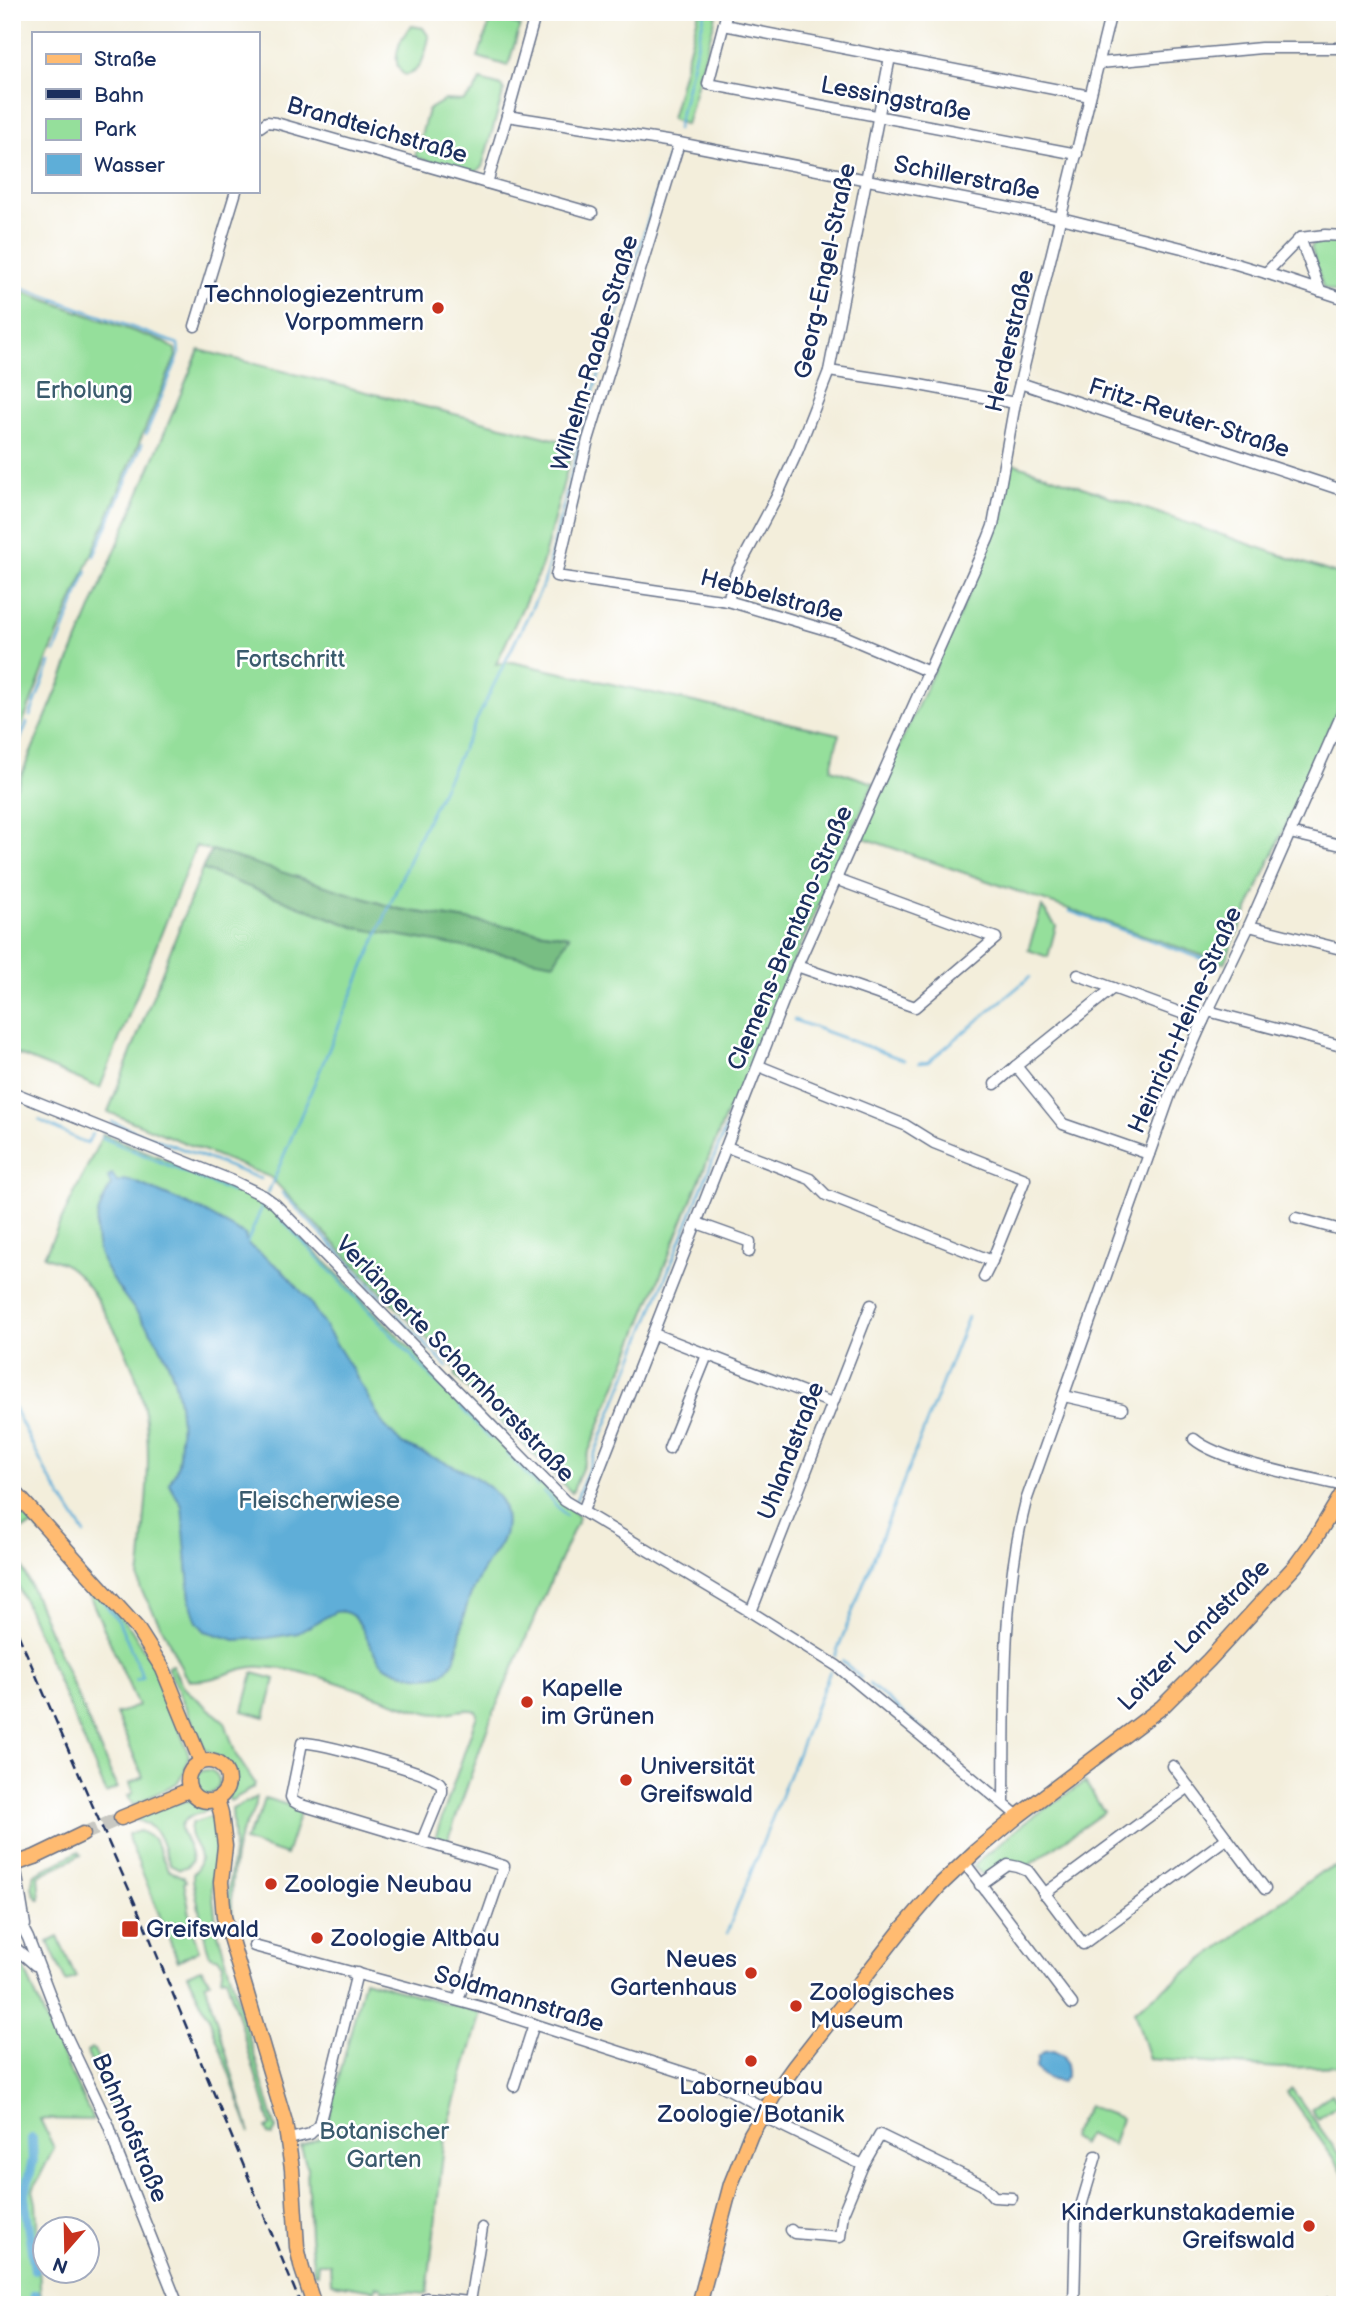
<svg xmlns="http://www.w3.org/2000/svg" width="1357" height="2317" font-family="'Balsamiq Sans',sans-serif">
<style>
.green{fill:#95df9b;stroke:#58877c;stroke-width:2}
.forest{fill:#78be83;stroke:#4a7670;stroke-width:2}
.water{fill:#5eaed8;stroke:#3c6e9b;stroke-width:2}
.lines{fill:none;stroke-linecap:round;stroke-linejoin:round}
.stream{stroke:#5eaed8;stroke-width:2.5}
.canal{stroke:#5eaed8;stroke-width:10}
.major-tunnel{stroke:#c8c8c2;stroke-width:14;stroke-dasharray:14 7;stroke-linecap:butt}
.minor-casing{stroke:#67728a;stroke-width:13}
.major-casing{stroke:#67728a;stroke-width:17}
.minor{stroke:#fff;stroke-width:10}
.major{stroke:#ffbb71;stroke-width:14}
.rail{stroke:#1b2f5e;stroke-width:2.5;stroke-dasharray:10 5;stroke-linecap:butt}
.poi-dot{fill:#c8321e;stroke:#fff;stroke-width:2.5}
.labels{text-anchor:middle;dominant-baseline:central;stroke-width:5;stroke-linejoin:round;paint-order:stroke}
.street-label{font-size:24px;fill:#1b2f5e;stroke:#fff}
.poi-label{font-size:24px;fill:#1b2f5e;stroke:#fff;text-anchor:start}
.park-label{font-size:24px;fill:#3a5b6d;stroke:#fff}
</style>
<rect width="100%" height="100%" fill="#fff"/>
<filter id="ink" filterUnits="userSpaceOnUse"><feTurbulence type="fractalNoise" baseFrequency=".0143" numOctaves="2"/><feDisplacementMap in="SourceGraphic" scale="14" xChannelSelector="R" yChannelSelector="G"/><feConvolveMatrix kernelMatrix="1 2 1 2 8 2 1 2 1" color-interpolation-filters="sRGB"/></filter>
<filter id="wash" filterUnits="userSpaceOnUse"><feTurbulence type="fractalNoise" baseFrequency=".00686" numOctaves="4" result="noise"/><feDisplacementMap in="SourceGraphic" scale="28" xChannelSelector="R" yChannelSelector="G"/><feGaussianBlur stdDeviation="1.57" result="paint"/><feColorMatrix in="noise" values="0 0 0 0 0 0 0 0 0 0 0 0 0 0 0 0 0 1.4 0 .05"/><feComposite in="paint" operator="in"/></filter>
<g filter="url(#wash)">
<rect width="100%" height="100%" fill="#f3eedb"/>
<g class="green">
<path d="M 699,12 L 717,12 L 686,125 L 671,119 Z"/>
<path d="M 492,16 L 520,26 L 508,66 L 478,57 Z"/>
<path d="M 412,26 L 423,28 L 429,37 C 426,52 422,73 405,75 C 389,65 399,36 412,26 Z"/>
<path d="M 480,80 L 502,86 L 504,90 L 482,167 L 475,172 L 465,172 L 415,157 L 428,110 L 445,100 L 463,101 L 474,92 Z"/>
<path d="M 1319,239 L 1345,240 L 1345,295 L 1323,288 L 1311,247 Z"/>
<path d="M 12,288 L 164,342 L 175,349 L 176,356 L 48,658 L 12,751 Z"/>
<path d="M 199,350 L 574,444 L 541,568 L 496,664 L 512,662 L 839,734 L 831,769 L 874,783 L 788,973 L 735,1112 L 728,1110 L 572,1493 L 455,1376 L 457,1370 L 270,1177 L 108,1112 L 202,869 L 357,928 L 568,936 L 398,909 L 196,846 L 100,1088 L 12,1052 L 12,798 Z"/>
<path d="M 1009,462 L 1345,577 L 1345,693 L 1224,963 L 858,836 L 974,583 Z"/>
<path d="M 1042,907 L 1056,926 L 1048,957 L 1028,950 Z"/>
<path d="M 103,1134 L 240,1190 L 273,1208 L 545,1486 L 579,1517 L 491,1718 L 447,1843 L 435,1838 L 477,1715 L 476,1711 C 463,1706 445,1717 429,1713 C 373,1699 321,1669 262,1667 C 237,1665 214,1684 189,1680 L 184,1674 L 164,1631 L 140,1588 L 139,1578 C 142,1557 143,1536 145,1514 C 152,1439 150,1388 110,1322 C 99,1303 87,1280 69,1267 C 61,1261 52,1260 44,1256 Z"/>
<path d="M 12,1495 L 42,1528 L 41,1533 L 34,1525 L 12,1533 Z"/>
<path d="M 12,1543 L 117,1788 L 106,1793 L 12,1572 Z"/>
<path d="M 52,1544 L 56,1545 L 131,1629 L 157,1671 L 189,1755 L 184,1773 L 177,1783 L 133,1806 L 128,1796 L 133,1793 L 130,1783 L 143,1777 L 116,1714 L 138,1706 L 80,1574 Z"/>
<path d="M 172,1665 L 183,1687 L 225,1722 L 236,1755 L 255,1783 L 253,1788 L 230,1801 L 228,1797 L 234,1786 L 233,1770 L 220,1758 L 205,1749 L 167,1667 Z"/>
<path d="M 253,1673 L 275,1679 L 265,1717 L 243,1711 Z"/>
<circle cx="207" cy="1782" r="12"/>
<path d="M 1085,1782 L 1104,1812 L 1025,1868 L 987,1874 L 982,1874 L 973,1866 L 1024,1823 Z"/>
<path d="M 256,1797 C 258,1813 244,1822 240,1836 C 231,1863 230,1902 234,1929 L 226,1906 L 234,1846 L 232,1809 Z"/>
<path d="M 265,1798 L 301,1809 L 286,1855 L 244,1841 L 261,1812 Z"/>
<path d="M 190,1800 L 209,1810 C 160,1824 189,1832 192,1860 L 188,1866 L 180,1869 L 170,1864 C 158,1839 164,1828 133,1819 L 168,1805 Z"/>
<path d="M 213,1816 L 217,1842 L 212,1890 L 217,1929 L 276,2129 L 272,2136 L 268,2135 L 266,2128 L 271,2126 L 226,1977 L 221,1978 L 223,1964 L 219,1958 L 210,1956 L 207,1947 L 193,1880 L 193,1874 C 213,1851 182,1841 192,1823 Z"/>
<path d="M 140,1831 L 154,1839 L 168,1870 L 183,1877 L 186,1881 L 184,1882 L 194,1936 L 199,1950 L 178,1961 L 129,1840 L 128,1834 Z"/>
<path d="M 79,1851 L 81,1855 L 38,1876 L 40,1899 L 38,1899 C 32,1893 30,1882 35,1874 Z"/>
<path d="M 1345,1864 L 1345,2066 L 1280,2068 L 1149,2059 L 1134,2011 L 1321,1872 Z"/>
<path d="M 58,1937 L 76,1977 L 66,1982 L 48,1942 Z"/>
<path d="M 12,1953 L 23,1965 L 48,2025 L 93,2120 L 40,2119 L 54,2148 L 33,2190 L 36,2203 L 41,2305 L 12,2305 Z"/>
<path d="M 201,1969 L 211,1981 L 205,1983 L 250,2133 L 210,2020 L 187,1975 Z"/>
<path d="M 364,1980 L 481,2013 L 445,2137 L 427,2294 L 382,2290 L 382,2287 L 376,2286 L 375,2290 L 331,2283 L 330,2263 L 318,2263 L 317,2273 L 314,2273 L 310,2236 L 307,2168 L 301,2146 L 318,2139 L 326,2128 Z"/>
<path d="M 91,2048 L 94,2050 L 118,2110 L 115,2114 L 111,2112 L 87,2052 Z"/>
<path d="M 1292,2089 L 1345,2163 L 1345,2175 L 1287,2092 Z"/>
<path d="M 1331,2094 L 1339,2104 L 1318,2119 L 1311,2109 Z"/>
<path d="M 1088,2106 L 1121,2118 L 1113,2145 L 1087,2134 L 1082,2144 L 1071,2137 Z"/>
</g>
<path class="forest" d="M 212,850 L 398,909 L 569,936 L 554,963 L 357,928 L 202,869 Z"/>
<g class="water">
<path d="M 112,1174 L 117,1182 L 125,1180 L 135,1182 L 199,1209 L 245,1235 L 247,1243 L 282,1270 L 308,1299 L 352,1369 L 383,1424 L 402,1444 C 430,1458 489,1474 502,1503 C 506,1513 507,1524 504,1535 C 501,1546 495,1552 488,1562 C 477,1578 469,1596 464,1615 C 459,1634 460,1670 438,1675 C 427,1678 417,1677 406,1674 C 398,1672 388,1669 382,1663 C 365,1648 364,1607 335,1612 L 298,1633 L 268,1638 L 235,1640 L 205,1631 L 197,1622 L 190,1601 L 182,1506 L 169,1483 C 180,1468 179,1456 180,1438 C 182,1408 176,1377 162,1350 C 132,1293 66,1256 111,1186 L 108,1177 Z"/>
<path d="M 1053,2051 L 1063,2056 L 1066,2064 L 1066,2077 L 1062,2082 C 1050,2080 1043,2078 1036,2068 L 1038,2057 L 1044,2052 Z"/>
</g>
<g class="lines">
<g class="stream">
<path d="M 677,129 L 705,12"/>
<path d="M 12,284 L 178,344 L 179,355 L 146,434"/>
<path d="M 94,556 L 142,444"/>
<path d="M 55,652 L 87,571"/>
<path d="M 30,716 L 50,663"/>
<path d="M 16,750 L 27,723"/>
<path d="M 12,761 L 14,757"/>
<path d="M 1069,911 L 1217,964"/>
<path d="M 794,1020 L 904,1060"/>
<path d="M 919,1063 L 928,1062 L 1030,977"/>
<path d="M 12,1103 L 19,1105"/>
<path d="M 39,1120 L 87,1144 L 92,1134"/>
<path d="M 112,1122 L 261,1179"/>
<path d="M 101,1137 L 232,1192"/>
<path d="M 268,1193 L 417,841 L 544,583 L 588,409 L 670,151"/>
<path d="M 282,1193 L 381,1297"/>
<path d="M 278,1216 L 491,1439"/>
<path d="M 247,1243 L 264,1202"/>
<path d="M 396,1314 L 447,1367"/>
<path d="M 12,1404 L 48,1476 L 85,1534"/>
<path d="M 507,1453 L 538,1487"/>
<path d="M 544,1492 L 566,1516"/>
<path d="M 576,1500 L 731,1115"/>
<path d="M 102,1600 L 119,1622 L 143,1677 L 136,1680"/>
<path d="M 835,1656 L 968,1317"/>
<path d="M 842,1661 L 861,1678"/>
<path d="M 869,1684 L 921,1728"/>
<path d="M 928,1734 L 936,1741"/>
<path d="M 727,1933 L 830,1671"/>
</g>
<g class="canal">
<path d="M 32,2139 L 33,2160 L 24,2197 L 35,2270"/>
<path d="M 33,2305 L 35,2295"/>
</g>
</g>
</g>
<g filter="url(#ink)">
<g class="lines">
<path class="major-tunnel" d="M 83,1834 L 121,1818"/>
<g class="minor-casing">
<g id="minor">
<path d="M 536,12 L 507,116 L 679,143 L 1061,218 L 1186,249 L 1266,273 L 1345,299"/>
<path d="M 727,12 L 708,84 L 1077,154"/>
<path d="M 724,25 L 1090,96"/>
<path d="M 1100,63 L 1261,48 L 1345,48"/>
<path d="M 257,129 L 267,122 L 276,123 L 592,213"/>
<path d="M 679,143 L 588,440 L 556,576 L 728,601 L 837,633 L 929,672"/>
<path d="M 487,183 L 507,116"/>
<path d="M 1300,238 L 1320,291"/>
<path d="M 1266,273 L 1300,238 L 1325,235 L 1345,236"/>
<path d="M 195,326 L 236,191"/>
<path d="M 829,371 L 914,384 L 1015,403"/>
<path d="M 1020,383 L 1345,491"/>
<path d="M 728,601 L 735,575 L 777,496 L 798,450 L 829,371 L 890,57"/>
<path d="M 1290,833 L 1345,846"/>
<path d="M 1249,926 L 1345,950"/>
<path d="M 797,966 L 915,1007 L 996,938 L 835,879"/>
<path d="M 1078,975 L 1113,988"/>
<path d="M 1208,1011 L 1345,1047"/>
<path d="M 995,1084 L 1016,1066"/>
<path d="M 12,1092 L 233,1181 L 264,1196 L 275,1204 L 565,1501 L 751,1612 L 837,1666 L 1018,1816"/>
<path d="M 727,1147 L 810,1179 L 826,1195 L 992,1261 L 1025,1179 L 934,1143 L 905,1125 L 759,1066"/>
<path d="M 1149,1154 L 1063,1124 L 1016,1066 L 1113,988 L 1203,1021"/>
<path d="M 1296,1218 L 1345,1231"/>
<path d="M 697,1223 L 750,1242 L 749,1252"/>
<path d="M 984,1277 L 992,1261"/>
<path d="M 654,1334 L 832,1403"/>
<path d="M 1064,1396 L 1122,1409"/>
<path d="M 1194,1439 C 1219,1461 1309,1478 1345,1486"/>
<path d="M 669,1449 L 707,1355"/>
<path d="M 583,1511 L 797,966 L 988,539 L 993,526 L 1015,403 L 1111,12"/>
<path d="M 751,1612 L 871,1305"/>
<path d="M 1173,1766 L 1265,1889"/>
<path d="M 1004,1803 C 1005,1702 1001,1599 1026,1501 L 1170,1095 L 1203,1021 L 1249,926 L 1345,707"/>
<path d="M 422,1841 L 442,1792 L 442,1788 C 440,1783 441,1783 435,1780 C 421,1771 317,1741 302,1743 L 291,1797 L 293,1801 L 298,1804 L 504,1866 L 458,2000"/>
<path d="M 964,1862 L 1072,2004"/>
<path d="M 15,1864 L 25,1925"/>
<path d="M 980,1885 L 1008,1865 L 1018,1867 L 1028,1871 L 1083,1944 L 1227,1838"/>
<path d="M 1044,1894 L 1189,1787"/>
<path d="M 12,1907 L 28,1938 L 63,2029 L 109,2126 L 119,2157 L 178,2305"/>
<path d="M 12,1945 L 35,1965"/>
<path d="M 254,1946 L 481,2007 L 719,2084 L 766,2109"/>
<path d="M 514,2086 L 534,2024"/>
<path d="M 762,2116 L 863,2165 L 880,2135 L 983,2185 L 994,2197 L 1012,2198"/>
<path d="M 289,2139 L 310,2134 L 319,2125 L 357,1973"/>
<path d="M 791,2230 L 794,2233 L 840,2237 L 843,2213 L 863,2165"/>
<path d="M 426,2298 L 470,2302 L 470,2305"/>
<path d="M 470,2302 L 482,2228"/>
<path d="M 1074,2305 L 1076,2223 L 1096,2156"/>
</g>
</g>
<g class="major-casing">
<g id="major">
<path d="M 12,1489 L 137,1628 L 163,1669 L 201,1762"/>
<circle cx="208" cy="1781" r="20"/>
<path d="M 217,1799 L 221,1813 L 225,1846 L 221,1882 L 224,1917 L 285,2122 L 292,2169 L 297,2247 L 302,2269 L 314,2305"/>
<path d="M 121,1818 L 189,1790"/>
<path d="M 12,1865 L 35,1857 L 83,1834"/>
<path d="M 699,2305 L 731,2184 L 751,2134 L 776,2092 L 794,2067 L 902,1929 L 939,1886 L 976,1851 L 1018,1816 L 1162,1707 L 1209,1660 L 1296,1565 L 1315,1539 L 1345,1489"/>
<path d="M 1329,2305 L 1345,2304"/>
</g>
</g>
<use href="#minor" class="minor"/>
<use href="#major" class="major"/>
<path class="rail" d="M 12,1620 L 147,1931 L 301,2305"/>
</g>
</g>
<g class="poi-dot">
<circle cx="438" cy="308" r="7"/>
<circle cx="527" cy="1702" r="7"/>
<circle cx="626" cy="1780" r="7"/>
<circle cx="271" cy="1884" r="7"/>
<rect x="121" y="1920" width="18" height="18" rx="3.5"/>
<circle cx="317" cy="1938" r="7"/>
<circle cx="751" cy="1973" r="7"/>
<circle cx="796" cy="2006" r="7"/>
<circle cx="751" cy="2061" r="7"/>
<circle cx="1309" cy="2226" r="7"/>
</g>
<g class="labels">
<g class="street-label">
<text transform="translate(896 99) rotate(11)">Lessingstraße</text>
<text transform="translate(377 130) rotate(16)">Brandteichstraße</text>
<text transform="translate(967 178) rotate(11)">Schillerstraße</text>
<text transform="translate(825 271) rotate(-78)">Georg-Engel-Straße</text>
<text transform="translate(1010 341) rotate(-77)">Herderstraße</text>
<text transform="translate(595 353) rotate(-73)">Wilhelm-Raabe-Straße</text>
<text transform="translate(1189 418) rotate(18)">Fritz-Reuter-Straße</text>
<text transform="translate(772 596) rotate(15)">Hebbelstraße</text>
<text transform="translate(790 938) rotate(-67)">Clemens-Brentano-Straße</text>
<text transform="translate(1185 1020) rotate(-66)">Heinrich-Heine-Straße</text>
<text transform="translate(455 1359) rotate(46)">Verlängerte Scharnhorststraße</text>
<text transform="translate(791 1451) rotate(-69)">Uhlandstraße</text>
<text transform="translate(1194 1635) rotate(-45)">Loitzer Landstraße</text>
<text transform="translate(519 1999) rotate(17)">Soldmannstraße</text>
<text transform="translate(130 2128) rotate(67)">Bahnhofstraße</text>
</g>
<g class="poi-label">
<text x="424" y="294" text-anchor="end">Technologiezentrum<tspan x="424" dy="28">Vorpommern</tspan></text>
<text x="541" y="1688">Kapelle<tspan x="541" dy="28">im Grünen</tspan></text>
<text x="640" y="1766">Universität<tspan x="640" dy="28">Greifswald</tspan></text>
<text x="285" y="1884">Zoologie Neubau</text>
<text x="146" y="1929">Greifswald</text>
<text x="331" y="1938">Zoologie Altbau</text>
<text x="737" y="1959" text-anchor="end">Neues<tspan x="737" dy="28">Gartenhaus</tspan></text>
<text x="810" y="1992">Zoologisches<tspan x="810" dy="28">Museum</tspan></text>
<text x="751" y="2086" text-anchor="middle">Laborneubau<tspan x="751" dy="28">Zoologie/Botanik</tspan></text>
<text x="1295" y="2212" text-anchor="end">Kinderkunstakademie<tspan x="1295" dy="28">Greifswald</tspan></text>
</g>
<g class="park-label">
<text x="84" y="390">Erholung</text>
<text x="290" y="659">Fortschritt</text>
<text x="319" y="1500">Fleischerwiese</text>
<text x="384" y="2131">Botanischer<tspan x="384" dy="28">Garten</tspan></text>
</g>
</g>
<rect width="1357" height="2317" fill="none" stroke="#fff" stroke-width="42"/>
<rect x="32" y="32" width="228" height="161" fill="#ffffff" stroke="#a4acbf" stroke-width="2"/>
<rect x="46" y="54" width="35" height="10" fill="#ffbb71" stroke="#a4acbf" stroke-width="2"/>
<text x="94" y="66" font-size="21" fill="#1b2f5e">Straße</text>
<rect x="46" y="89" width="35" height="10" fill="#1b2f5e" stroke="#a4acbf" stroke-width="2"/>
<text x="94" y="102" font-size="21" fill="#1b2f5e">Bahn</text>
<rect x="46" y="119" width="35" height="21" fill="#95df9b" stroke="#a4acbf" stroke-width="2"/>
<text x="94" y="136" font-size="21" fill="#1b2f5e">Park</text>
<rect x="46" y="154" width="35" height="21" fill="#5eaed8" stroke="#a4acbf" stroke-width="2"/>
<text x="94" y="172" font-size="21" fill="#1b2f5e">Wasser</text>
<g transform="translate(66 2250) rotate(200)"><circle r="33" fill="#ffffff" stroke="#a4acbf" stroke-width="2"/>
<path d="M0-5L12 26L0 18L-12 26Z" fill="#c8321e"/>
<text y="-10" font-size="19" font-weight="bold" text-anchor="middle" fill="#1b2f5e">N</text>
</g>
</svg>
